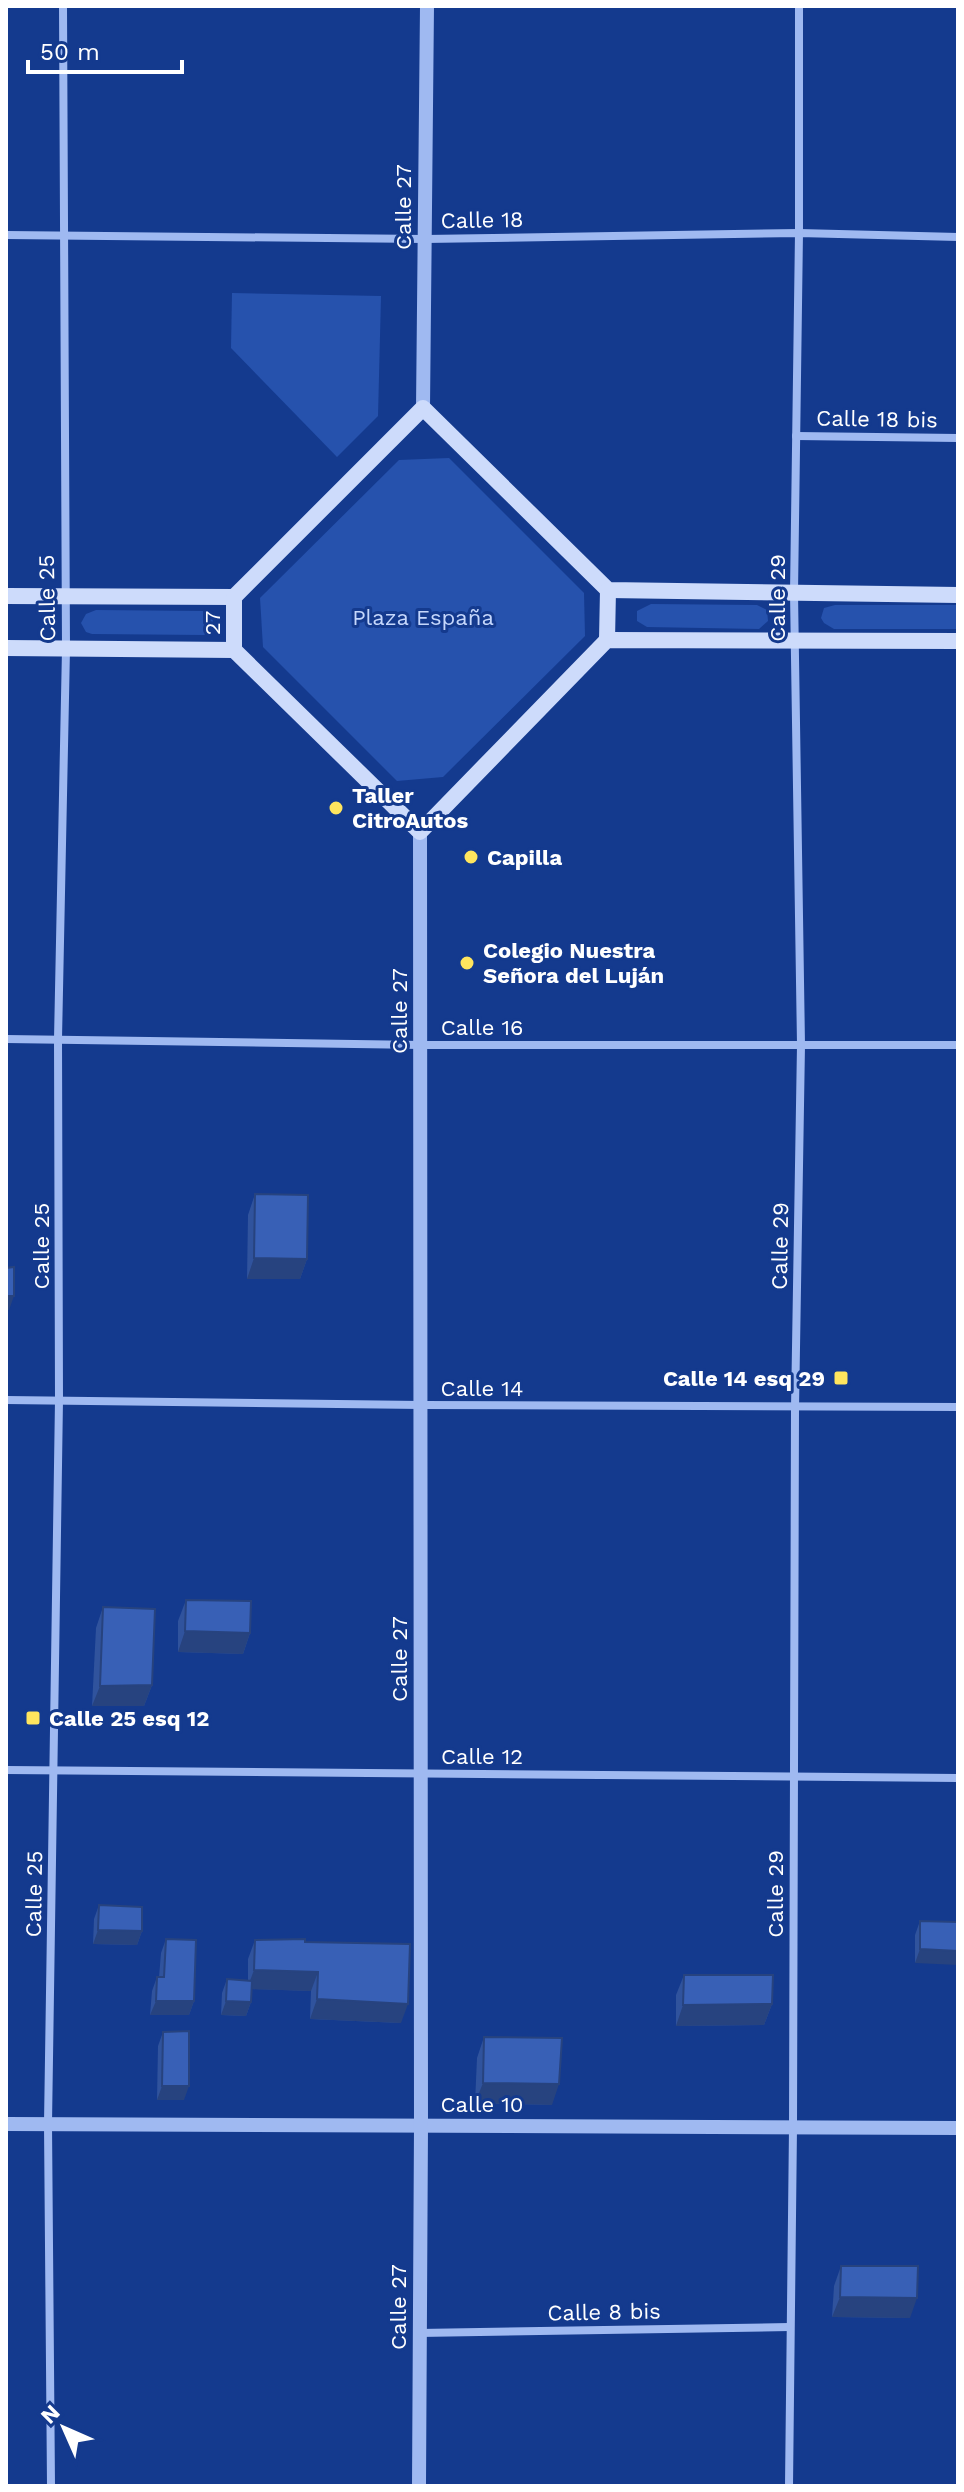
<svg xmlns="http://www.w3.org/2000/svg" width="964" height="2492" font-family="'Work Sans',sans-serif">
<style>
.green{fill:#2652ad}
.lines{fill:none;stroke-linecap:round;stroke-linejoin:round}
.minor{stroke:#9fb9f1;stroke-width:8}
.tertiary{stroke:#9fb9f1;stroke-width:14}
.secondary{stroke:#cddbfb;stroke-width:16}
.wall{fill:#30539d}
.shaded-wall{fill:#27437f}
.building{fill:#3860b6;stroke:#27437f;stroke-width:2}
.poi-dot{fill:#ffe55e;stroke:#143a8e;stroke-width:3}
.labels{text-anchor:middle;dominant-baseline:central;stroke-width:6;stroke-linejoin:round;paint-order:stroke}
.street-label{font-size:22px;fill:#fff;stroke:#143a8e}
.park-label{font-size:22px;fill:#c5d7fc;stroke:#143a8e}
.poi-label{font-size:22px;font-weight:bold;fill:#fff;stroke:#143a8e;text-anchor:start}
</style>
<rect width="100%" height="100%" fill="#143a8e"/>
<g class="green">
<path d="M 232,293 L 381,296 L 378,416 L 337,457 L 231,348 Z"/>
<path d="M 449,458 L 584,593 L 585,636 L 443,777 L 397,781 L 263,647 L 260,598 L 399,460 Z"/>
<path d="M 651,604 L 757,605 L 767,610 L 768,621 L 759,629 L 647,627 L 637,621 L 637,611 Z"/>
<path d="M 835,605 L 958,605 L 958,629 L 834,629 L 824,623 L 821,618 L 824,608 Z"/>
<path d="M 96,610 L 203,611 L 212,616 L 214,628 L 204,635 L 92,634 L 86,632 L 81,623 L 86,614 Z"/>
</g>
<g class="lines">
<g class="minor">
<path d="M 6,235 L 425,239 L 799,233 L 958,237"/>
<path d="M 796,436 L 958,438"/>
<path d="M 6,1039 L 421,1045 L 958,1045"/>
<path d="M 6,1400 L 421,1405 L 958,1407"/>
<path d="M 6,1770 L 958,1778"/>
<path d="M 419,2333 L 790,2327"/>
<path d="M 51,2486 L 48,2124 L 59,1400 L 58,1039 L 66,649 L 63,6"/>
<path d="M 789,2486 L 793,2127 L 795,1408 L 801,1045 L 794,593 L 799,233 L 799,6"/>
</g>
<g class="tertiary">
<path d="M 423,408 L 427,6"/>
<path d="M 6,2124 L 958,2128"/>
<path d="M 419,2486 L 421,2126 L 420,832"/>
</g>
<g class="secondary">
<path d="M 6,596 L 234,597 L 423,408 L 608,590 L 958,595"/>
<path d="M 607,640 L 608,590"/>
<path d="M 6,648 L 234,650 L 420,832 L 607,640 L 958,641"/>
<path d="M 234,650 L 234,597"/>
</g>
</g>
<g class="wall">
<path d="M 255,1194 L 307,1259 L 300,1279 L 247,1279 L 248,1215 Z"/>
<path d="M 186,1600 L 250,1633 L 243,1654 L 178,1652 L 178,1621 Z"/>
<path d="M 103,1607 L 152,1685 L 144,1706 L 92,1706 L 96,1628 Z"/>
<path d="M 958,1824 L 958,1873 L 956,1873 L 956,1828 Z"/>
<path d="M 99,1905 L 142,1931 L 137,1945 L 93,1944 L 94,1919 Z"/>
<path d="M 920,1921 L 958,1922 L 915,1963 L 915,1935 Z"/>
<path d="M 166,1939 L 194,2001 L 189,2015 L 150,2015 L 152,1991 L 157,1977 L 159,1977 L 161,1953 Z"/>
<path d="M 255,1940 L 305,1942 L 401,2023 L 310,2019 L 311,1991 L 252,1989 L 251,2002 L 246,2016 L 221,2015 L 222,1993 L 227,1979 L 248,1980 L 248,1959 Z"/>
<path d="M 684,1975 L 772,2004 L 764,2025 L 676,2026 L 676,1995 Z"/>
<path d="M 163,2032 L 184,2100 L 157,2100 L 158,2046 Z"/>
<path d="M 484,2037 L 552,2105 L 475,2103 L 477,2058 Z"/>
<path d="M 841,2266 L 910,2318 L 832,2317 L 834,2286 Z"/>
</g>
<g class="shaded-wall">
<path d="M 254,1258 L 307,1259 L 300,1279 L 247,1279 Z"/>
<path d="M 6,1296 L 14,1296 L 9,1310 L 6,1310 Z"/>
<path d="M 185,1631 L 250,1633 L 243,1654 L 178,1652 Z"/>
<path d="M 152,1685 L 144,1706 L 92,1706 L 100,1686 Z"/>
<path d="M 98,1930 L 142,1931 L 137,1945 L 93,1944 Z"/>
<path d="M 920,1949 L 958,1951 L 958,1965 L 915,1963 Z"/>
<path d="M 254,1970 L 318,1972 L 311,1991 L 247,1989 Z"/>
<path d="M 317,1999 L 408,2004 L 401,2023 L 310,2019 Z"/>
<path d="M 156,2001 L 194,2001 L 189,2015 L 150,2015 Z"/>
<path d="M 226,2001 L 251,2002 L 246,2016 L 221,2015 Z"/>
<path d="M 772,2004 L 764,2025 L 676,2026 L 683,2005 Z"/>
<path d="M 483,2083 L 559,2084 L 552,2105 L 475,2103 Z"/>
<path d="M 162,2086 L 189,2086 L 184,2100 L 157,2100 Z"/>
<path d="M 840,2297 L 917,2298 L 910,2318 L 832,2317 Z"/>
</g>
<g class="building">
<path d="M 255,1194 L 308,1195 L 307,1259 L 254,1258 Z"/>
<path d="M 14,1267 L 14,1296 L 6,1296 L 6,1268 Z"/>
<path d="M 186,1600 L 251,1601 L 250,1633 L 185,1631 Z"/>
<path d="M 103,1607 L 155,1609 L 152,1685 L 100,1686 Z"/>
<path d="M 99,1905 L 142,1907 L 142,1931 L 98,1930 Z"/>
<path d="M 920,1921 L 958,1922 L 958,1951 L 920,1949 Z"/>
<path d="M 166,1939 L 196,1940 L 194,2001 L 156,2001 L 157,1977 L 164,1977 Z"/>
<path d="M 305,1939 L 305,1942 L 410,1944 L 408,2004 L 317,1999 L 318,1972 L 254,1970 L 255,1940 Z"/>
<path d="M 684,1975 L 773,1975 L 772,2004 L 683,2005 Z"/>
<path d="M 227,1979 L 252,1981 L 251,2002 L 226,2001 Z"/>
<path d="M 189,2031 L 189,2086 L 162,2086 L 163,2032 Z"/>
<path d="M 484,2037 L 562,2038 L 559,2084 L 483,2083 Z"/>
<path d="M 841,2266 L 918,2266 L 917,2298 L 840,2297 Z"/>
</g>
<g class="poi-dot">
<circle cx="336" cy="808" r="8"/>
<circle cx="471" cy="857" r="8"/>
<circle cx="467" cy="963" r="8"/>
<rect x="833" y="1370" width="16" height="16" rx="4"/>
<rect x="25" y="1710" width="16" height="16" rx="4"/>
</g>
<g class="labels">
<g class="street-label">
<text transform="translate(403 207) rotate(-90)">Calle 27</text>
<text transform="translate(482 220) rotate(-1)">Calle 18</text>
<text transform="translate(877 419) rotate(1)">Calle 18 bis</text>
<text transform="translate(47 598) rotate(-91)">Calle 25</text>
<text transform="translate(777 598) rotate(-90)">Calle 29</text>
<text transform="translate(212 623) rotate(-90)">27</text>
<text transform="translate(399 1011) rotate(-90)">Calle 27</text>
<text x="482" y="1027">Calle 16</text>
<text transform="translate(41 1246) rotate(-90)">Calle 25</text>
<text transform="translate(780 1246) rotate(-89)">Calle 29</text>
<text x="482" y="1388">Calle 14</text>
<text transform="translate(399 1659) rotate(-90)">Calle 27</text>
<text x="482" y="1756">Calle 12</text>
<text transform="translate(34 1894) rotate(-89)">Calle 25</text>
<text transform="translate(775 1894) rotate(-90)">Calle 29</text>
<text x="482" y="2104">Calle 10</text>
<text transform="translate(398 2307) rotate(-90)">Calle 27</text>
<text transform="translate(604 2312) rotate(-1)">Calle 8 bis</text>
</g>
<g class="park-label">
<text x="423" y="617">Plaza España</text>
</g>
<g class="poi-label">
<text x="352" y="795">Taller<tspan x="352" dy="25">CitroAutos</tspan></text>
<text x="487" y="857">Capilla</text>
<text x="483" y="950">Colegio Nuestra<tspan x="483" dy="25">Señora del Luján</tspan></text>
<text x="825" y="1378" text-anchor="end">Calle 14 esq 29</text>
<text x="49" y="1718">Calle 25 esq 12</text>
</g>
</g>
<rect width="964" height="2492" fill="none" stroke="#ffffff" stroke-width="16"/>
<g transform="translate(64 2428) rotate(315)" stroke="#143a8e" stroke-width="6" paint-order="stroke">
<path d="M0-6L14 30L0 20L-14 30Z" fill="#ffffff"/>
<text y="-12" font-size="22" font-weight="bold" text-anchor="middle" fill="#ffffff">N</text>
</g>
<path d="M28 60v12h154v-12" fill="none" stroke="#ffffff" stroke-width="4"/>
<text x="40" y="60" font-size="24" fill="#ffffff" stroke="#143a8e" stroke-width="6" paint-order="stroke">50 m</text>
</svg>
